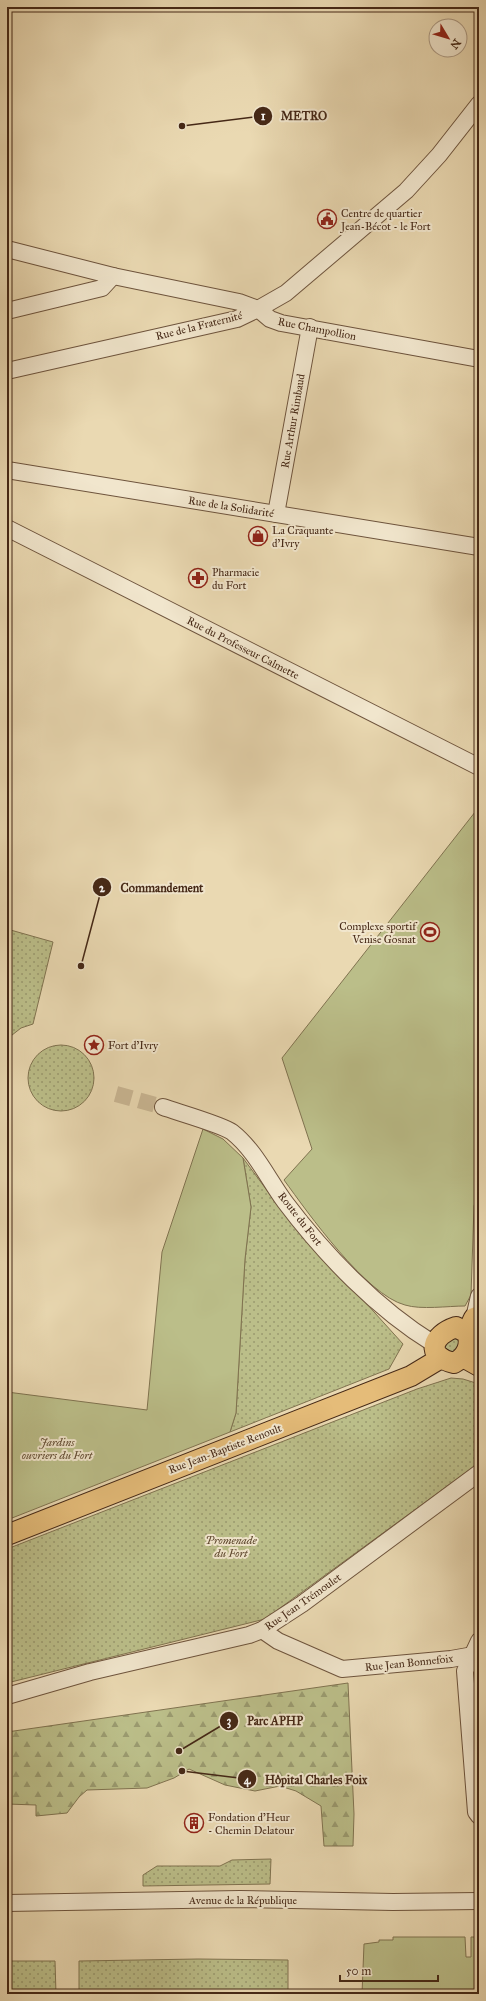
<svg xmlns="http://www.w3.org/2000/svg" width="486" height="2001" font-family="'IM FELL Great Primer',serif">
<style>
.grass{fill:url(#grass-dots);stroke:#807350}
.forest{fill:url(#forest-firs);stroke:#807350}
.garden{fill:#bbbe89;stroke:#807350}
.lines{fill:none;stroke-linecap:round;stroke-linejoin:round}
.minor-tunnel{stroke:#c9b693;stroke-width:16;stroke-dasharray:16 8;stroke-linecap:butt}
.minor-casing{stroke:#6e543d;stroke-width:18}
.major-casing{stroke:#452816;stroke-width:22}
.minor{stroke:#f1e6cd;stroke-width:16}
.major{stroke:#e5bc79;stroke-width:20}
.labels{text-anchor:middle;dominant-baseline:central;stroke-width:4;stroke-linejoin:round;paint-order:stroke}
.poi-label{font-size:11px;fill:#452816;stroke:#f1e6cd;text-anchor:start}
.street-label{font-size:11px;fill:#452816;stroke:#f1e6cd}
.park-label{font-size:11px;font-style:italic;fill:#5d462d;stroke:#f1e6cd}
.leader{fill:none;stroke:#452816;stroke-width:1.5}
.callout-dot{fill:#452816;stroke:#f1e6cd;stroke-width:1.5}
.mark-label{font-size:12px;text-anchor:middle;font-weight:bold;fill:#fff}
.callout-label{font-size:12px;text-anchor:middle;font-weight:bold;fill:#452816;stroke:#f1e6cd;stroke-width:4;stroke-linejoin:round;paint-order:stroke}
</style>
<defs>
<pattern id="grass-dots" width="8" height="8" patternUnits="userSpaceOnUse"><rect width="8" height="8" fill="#bbbe89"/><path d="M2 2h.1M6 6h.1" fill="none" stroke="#9a9a6f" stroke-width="1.8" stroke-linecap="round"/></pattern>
<pattern id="forest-firs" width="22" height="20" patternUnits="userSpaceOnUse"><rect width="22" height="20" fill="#bbbe89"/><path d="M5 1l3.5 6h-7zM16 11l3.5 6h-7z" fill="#9a9a6f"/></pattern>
</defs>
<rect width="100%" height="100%" fill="#ead9b2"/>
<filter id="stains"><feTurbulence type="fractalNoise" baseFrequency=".005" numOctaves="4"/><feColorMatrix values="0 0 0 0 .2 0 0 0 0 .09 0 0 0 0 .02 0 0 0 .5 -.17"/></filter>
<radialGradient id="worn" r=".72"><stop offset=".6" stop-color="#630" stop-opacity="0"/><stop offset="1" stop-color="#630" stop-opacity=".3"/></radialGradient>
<g class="grass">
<path d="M 7,929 L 53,942 L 33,1024 L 21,1028 L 7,1039 Z"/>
<circle cx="61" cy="1078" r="33"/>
<path d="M 243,1158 L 280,1208 L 403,1344 L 389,1369 L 230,1432 L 236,1413 L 245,1259 L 251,1207 Z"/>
<path d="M 458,1337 L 460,1345 L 453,1352 C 447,1352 444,1348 444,1342 Z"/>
<path d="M 451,1378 L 463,1379 L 479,1384 L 479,1463 L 265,1619 L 7,1683 L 7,1549 L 417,1389 Z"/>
<path d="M 271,1859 L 270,1884 L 143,1886 L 143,1875 L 157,1866 L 220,1866 L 232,1860 Z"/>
<path d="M 198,1959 L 288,1960 L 288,1994 L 79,1994 L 79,1961 Z"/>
<path d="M 7,1961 L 55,1961 L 56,1994 L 7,1994 Z"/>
</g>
<path class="forest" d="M 348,1683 L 354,1814 L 353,1846 L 324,1846 L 321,1806 L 296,1791 L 280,1786 L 255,1791 L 225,1785 L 189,1769 L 174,1778 L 147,1788 L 87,1790 L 79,1797 L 67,1813 L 36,1816 L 36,1805 L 7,1804 L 7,1732 Z"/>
<g class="garden">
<path d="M 479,807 L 479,1189 L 474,1206 L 471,1295 L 465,1306 C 448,1306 421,1310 405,1305 C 366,1295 308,1213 284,1180 L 312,1149 L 282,1058 Z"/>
<path d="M 203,1129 L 223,1139 L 243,1158 L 251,1207 L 245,1259 L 236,1413 L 230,1432 L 7,1520 L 7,1392 L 147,1410 L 162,1252 Z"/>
<path d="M 393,1937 L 465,1937 L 466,1957 L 471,1957 L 471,1937 L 478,1937 L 479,1994 L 362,1994 L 364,1944 L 379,1942 L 379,1940 L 393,1940 Z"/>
</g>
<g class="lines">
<path class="minor-tunnel" d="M 116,1094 L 163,1107"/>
<g class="minor-casing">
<g id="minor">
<path d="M 7,249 L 113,276 L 239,302 L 258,309 L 270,319 L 281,323 L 479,359"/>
<path d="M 7,311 L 102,288 L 113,276"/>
<path d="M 7,371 L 237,319 L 258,309 L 286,293 L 406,191 L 439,155 L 479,104"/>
<path d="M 7,470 L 479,547"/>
<path d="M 276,514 L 310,327"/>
<path d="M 7,528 L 479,767"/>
<path d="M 163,1107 C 177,1112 223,1125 232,1132 C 255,1150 268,1179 285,1202 C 325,1255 377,1309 434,1344"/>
<path d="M 474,1318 L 479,1296"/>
<path d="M 262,1630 L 278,1641 L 342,1669 L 451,1659 L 479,1654"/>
<path d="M 479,1641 L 465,1671 L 476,1812 L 479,1816"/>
<path d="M 7,1696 L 90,1672 L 249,1635 L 262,1630 L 302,1604 L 479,1473"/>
<path d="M 7,1903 L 240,1899 L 393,1902 L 479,1901"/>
</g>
</g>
<g class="major-casing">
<g id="major">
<path d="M 456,1327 L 467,1333 C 472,1345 466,1357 454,1363 C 424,1356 432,1335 456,1327 Z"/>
<path d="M 467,1333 L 474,1318 L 479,1316"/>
<path d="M 463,1357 L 479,1366"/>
<path d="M 7,1535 L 411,1376 L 441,1358"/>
</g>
</g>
<use href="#minor" class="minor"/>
<use href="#major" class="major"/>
</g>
<defs>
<g id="civic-ring" transform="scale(1)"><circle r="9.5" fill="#f1e6cd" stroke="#8f2418" stroke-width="1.5"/><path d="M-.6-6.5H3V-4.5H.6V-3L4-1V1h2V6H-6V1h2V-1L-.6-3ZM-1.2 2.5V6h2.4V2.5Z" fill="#8f2418"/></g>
<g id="shop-ring" transform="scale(1)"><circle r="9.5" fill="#f1e6cd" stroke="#8f2418" stroke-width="1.5"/><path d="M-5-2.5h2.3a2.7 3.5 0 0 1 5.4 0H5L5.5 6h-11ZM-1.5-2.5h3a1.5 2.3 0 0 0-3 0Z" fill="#8f2418"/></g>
<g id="pharmacy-ring" transform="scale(1)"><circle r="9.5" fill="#f1e6cd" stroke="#8f2418" stroke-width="1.5"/><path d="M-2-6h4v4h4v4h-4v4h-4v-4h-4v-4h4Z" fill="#8f2418"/></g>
<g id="stadium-ring" transform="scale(1)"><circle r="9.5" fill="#f1e6cd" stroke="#8f2418" stroke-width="1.5"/><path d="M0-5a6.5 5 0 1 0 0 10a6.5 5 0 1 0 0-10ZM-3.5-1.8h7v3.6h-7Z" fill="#8f2418"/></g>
<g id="sight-ring" transform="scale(1)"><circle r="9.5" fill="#f1e6cd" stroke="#8f2418" stroke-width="1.5"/><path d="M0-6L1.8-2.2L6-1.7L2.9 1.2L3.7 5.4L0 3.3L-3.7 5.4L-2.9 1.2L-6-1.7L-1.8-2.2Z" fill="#8f2418"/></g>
<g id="building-ring" transform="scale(1)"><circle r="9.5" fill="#f1e6cd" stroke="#8f2418" stroke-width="1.5"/><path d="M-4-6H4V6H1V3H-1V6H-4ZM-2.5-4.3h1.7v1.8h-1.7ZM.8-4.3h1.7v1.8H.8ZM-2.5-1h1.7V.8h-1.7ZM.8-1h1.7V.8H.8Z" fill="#8f2418"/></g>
</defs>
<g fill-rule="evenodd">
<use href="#civic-ring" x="327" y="219"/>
<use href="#shop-ring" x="258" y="536"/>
<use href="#pharmacy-ring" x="198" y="578"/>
<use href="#stadium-ring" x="430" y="932"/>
<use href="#sight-ring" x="94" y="1045"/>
<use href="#building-ring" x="194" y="1823"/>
</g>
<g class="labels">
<g class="poi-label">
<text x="341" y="213">Centre de quartier<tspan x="341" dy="13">Jean-Bécot - le Fort</tspan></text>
<text x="272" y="530">La Craquante<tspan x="272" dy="13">d'Ivry</tspan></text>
<text x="212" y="572">Pharmacie<tspan x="212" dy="13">du Fort</tspan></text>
<text x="416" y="926" text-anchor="end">Complexe sportif<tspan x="416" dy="13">Venise Gosnat</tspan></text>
<text x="108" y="1045">Fort d'Ivry</text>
<text x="208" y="1817">Fondation d'Heur<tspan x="208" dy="13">- Chemin Delatour</tspan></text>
</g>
<g class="street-label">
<text transform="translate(199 326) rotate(-14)">Rue de la Fraternité</text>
<text transform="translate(317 329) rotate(11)">Rue Champollion</text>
<text transform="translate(293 421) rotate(-80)">Rue Arthur Rimbaud</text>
<text transform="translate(231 507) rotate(9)">Rue de la Solidarité</text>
<text transform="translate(243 648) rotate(27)">Rue du Professeur Calmette</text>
<text transform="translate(300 1219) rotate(52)">Route du Fort</text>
<text transform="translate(225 1449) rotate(-21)">Rue Jean-Baptiste Renoult</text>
<text transform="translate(303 1602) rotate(-35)">Rue Jean Trémoulet</text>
<text transform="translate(409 1663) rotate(-6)">Rue Jean Bonnefoix</text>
<text x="243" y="1900">Avenue de la République</text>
</g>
<g class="park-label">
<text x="57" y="1442">Jardins<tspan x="57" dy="13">ouvriers du Fort</tspan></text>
<text x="231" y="1540">Promenade<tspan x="231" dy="13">du Fort</tspan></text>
</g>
</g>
<path class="leader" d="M182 126L263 116M81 966L102 887M179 1751L229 1721M182 1771L247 1779"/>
<g class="callout-dot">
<circle cx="182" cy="126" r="4"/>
<circle cx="81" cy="966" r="4"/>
<circle cx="179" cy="1751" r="4"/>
<circle cx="182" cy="1771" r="4"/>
<circle cx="263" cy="116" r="10"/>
<circle cx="102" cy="887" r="10"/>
<circle cx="229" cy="1721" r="10"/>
<circle cx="247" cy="1779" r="10"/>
</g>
<g class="mark-label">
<text x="263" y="120">1</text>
<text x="102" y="892">2</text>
<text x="229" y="1725">3</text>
<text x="247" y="1784">4</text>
</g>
<g class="callout-label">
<text x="304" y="120">METRO</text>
<text x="162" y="892">Commandement</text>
<text x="275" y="1725">Parc APHP</text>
<text x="316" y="1784">Hôpital Charles Foix</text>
</g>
<rect width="486" height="2001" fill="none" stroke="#ead9b2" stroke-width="24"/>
<rect x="8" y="8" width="470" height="1985" fill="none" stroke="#452816" stroke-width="2"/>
<rect x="12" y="12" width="462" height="1977" fill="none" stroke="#452816"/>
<g transform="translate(448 38) rotate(128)"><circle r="19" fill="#f1e6cd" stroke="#ac9a84"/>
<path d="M0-3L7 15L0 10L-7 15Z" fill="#8f2418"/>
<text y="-6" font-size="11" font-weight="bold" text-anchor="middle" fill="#452816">N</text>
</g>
<path d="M340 1975v6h98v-6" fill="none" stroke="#452816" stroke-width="2"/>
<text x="346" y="1975" font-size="12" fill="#452816" stroke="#f1e6cd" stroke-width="3" paint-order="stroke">50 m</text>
<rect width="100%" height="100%" filter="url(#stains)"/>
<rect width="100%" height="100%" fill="url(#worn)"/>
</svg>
